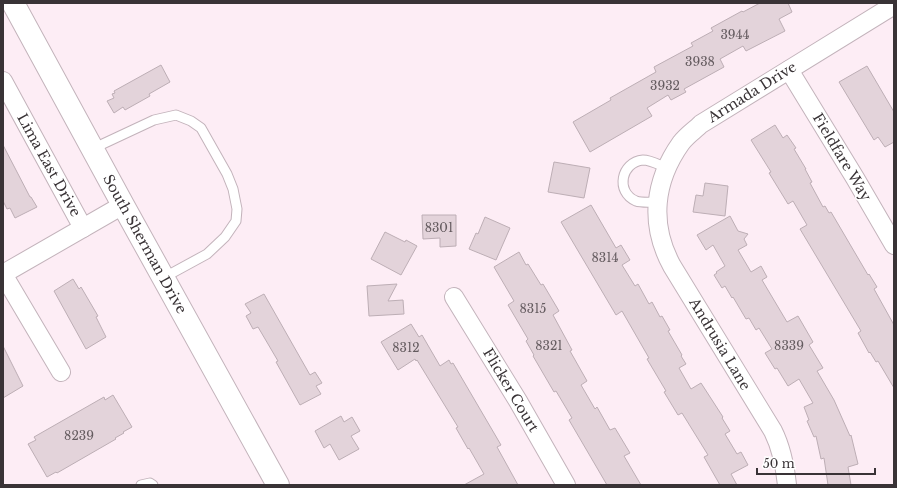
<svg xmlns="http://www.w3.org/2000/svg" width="897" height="488" font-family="'Libre Baskerville',serif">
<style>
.building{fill:#e3d3da;stroke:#bdaeb5}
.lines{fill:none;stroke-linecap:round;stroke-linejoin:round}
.lane-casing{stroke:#c3b3bb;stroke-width:11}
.street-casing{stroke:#c3b3bb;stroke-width:20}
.secondary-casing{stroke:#c3b3bb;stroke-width:24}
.lane{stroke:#fff;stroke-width:9}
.street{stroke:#fff;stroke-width:18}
.secondary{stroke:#fff;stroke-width:22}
.labels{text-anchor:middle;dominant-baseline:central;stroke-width:3;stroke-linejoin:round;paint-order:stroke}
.number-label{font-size:12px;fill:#645b5f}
.street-label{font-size:14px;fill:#393336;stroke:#fff}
</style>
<rect width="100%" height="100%" fill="#fdedf5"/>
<g class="building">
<path d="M 760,3 L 788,3 L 792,12 L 779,19 L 785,31 L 746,51 L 743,46 L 720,59 L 724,67 L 684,89 L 686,92 L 671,100 L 668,95 L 647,108 L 652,116 L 590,152 L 573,122 L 611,100 L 610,98 L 656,72 L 654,67 L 693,46 L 691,43 L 713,31 L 711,28 L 742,11 L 743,12 Z"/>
<path d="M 161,65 L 170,82 L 149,94 L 150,96 L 125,110 L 123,107 L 114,113 L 107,101 L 114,98 L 112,94 L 115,93 L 114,91 Z"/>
<path d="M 867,66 L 894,112 L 894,142 L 885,147 L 878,137 L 874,140 L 839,82 Z"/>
<path d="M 775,125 L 783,138 L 787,135 L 796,148 L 794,149 L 806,169 L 805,169 L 812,182 L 810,183 L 823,207 L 825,206 L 829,213 L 831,212 L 868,275 L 869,274 L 877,287 L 874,289 L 894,325 L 894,388 L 878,361 L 876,362 L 870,352 L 869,353 L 858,333 L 861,331 L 800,229 L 807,225 L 793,201 L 788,204 L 769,173 L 771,172 L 751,140 Z"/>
<path d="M 3,145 L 30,197 L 31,197 L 37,207 L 15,218 L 10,208 L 7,209 L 3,201 Z"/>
<path d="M 554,162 L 590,168 L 584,198 L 548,192 Z"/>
<path d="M 705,183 L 728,186 L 725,216 L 693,212 L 696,195 L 703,196 Z"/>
<path d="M 591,205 L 616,248 L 621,245 L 630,260 L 622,265 L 635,286 L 638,284 L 649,304 L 652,302 L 660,317 L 662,316 L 670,330 L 668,331 L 682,355 L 681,356 L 686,364 L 679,368 L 691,389 L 701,383 L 723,417 L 722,418 L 730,431 L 725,434 L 737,454 L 741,452 L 748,465 L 731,474 L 737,485 L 720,485 L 704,457 L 708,455 L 682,413 L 678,415 L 664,392 L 666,391 L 647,359 L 649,358 L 622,311 L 616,315 L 561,222 Z"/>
<path d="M 422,215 L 456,215 L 456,246 L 440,247 L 440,238 L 423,239 Z"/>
<path d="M 730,216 L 738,231 L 748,234 L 744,239 L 747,245 L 738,250 L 751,272 L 761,266 L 767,277 L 762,280 L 787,322 L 798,316 L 813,342 L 809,345 L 823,368 L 817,371 L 834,400 L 850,436 L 851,435 L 858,464 L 848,467 L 851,485 L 828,485 L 824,458 L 821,459 L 816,436 L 814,437 L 807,421 L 809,420 L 804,407 L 813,403 L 799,379 L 788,386 L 777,368 L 775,369 L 765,353 L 772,349 L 759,328 L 756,330 L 749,318 L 746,319 L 733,297 L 732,298 L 725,286 L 722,288 L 714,275 L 717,273 L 716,272 L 725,266 L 713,245 L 706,250 L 697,235 Z"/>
<path d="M 485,217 L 510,228 L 496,260 L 469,249 L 476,233 L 478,234 Z"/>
<path d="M 385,232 L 405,242 L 406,240 L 417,246 L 401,275 L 371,259 Z"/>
<path d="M 519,252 L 526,265 L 528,264 L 541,285 L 543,284 L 559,311 L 553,315 L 572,350 L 570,351 L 587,381 L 581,385 L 595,409 L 597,407 L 610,430 L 615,428 L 630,453 L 624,456 L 641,485 L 607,485 L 569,420 L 572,418 L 556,391 L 554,392 L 533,356 L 534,355 L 526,341 L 528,339 L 508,305 L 514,301 L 494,267 Z"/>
<path d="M 73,279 L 79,289 L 81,287 L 98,316 L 96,317 L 106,337 L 86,349 L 54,291 Z"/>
<path d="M 397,284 L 388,301 L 403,300 L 404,314 L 369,316 L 367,286 Z"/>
<path d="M 264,294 L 310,375 L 315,372 L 322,383 L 316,386 L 321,394 L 300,405 L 276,362 L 278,361 L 258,327 L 253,329 L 246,316 L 251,313 L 245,304 Z"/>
<path d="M 411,324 L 419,337 L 422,335 L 440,366 L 449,360 L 451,364 L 453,363 L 501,445 L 497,447 L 518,485 L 464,485 L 484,474 L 469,448 L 468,449 L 456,428 L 458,427 L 417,360 L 416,361 L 415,359 L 398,370 L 381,342 Z"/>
<path d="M 3,346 L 23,386 L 3,398 Z"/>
<path d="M 113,395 L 132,427 L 123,432 L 124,433 L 115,438 L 116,439 L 57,473 L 56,472 L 47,477 L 28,444 L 36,440 L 34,437 L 104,397 L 105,400 Z"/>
<path d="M 341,416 L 344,422 L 352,417 L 360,431 L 351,436 L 359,449 L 339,460 L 330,444 L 324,448 L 315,431 Z"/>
</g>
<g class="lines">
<g class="lane-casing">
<g id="lane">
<path d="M 92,149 L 154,120 L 176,115 L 191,121 L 201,128 L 227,174 L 233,189 L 237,209 L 236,221 L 225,237 L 207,254 L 163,278"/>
<path d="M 657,202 C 651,202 642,203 636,201 C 615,192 621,162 643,160 C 651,160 659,165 667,168"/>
<path d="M 141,485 L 150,483 L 153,485"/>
</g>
</g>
<g class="street-casing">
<g id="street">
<path d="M 789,70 L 855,178 L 894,245"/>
<path d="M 3,81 L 83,228"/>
<path d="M 3,274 L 123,205"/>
<path d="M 3,274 L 61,372"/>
<path d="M 454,297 L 518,401 L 566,485"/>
<path d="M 787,485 C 785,466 782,449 773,431 L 672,266 C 649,224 654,181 681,143 C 687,135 695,130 701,124 L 894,5"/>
</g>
</g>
<g class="secondary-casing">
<path id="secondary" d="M 13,3 L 123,205 L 278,485"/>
</g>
<use href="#lane" class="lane"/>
<use href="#street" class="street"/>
<use href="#secondary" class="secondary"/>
</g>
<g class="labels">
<g class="number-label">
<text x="735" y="34">3944</text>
<text x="700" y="61">3938</text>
<text x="665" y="85">3932</text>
<text x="439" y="227">8301</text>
<text x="605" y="257">8314</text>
<text x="533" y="308">8315</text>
<text x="549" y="345">8321</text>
<text x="789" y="345">8339</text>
<text x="406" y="347">8312</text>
<text x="79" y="435">8239</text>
</g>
<g class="street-label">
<text transform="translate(752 92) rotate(-32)">Armada Drive</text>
<text transform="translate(842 157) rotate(59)">Fieldfare Way</text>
<text transform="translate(49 165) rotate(61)">Lima East Drive</text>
<text transform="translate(145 244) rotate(61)">South Sherman Drive</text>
<text transform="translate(720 344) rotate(59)">Andrusia Lane</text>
<text transform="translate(511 390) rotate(59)">Flicker Court</text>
</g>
</g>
<rect width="897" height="488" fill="none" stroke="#393336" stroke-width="8"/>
<path d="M757 468v6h118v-6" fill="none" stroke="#393336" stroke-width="2"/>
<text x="763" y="468" font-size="12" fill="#393336" stroke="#ffffff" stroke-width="3" paint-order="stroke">50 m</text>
</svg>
